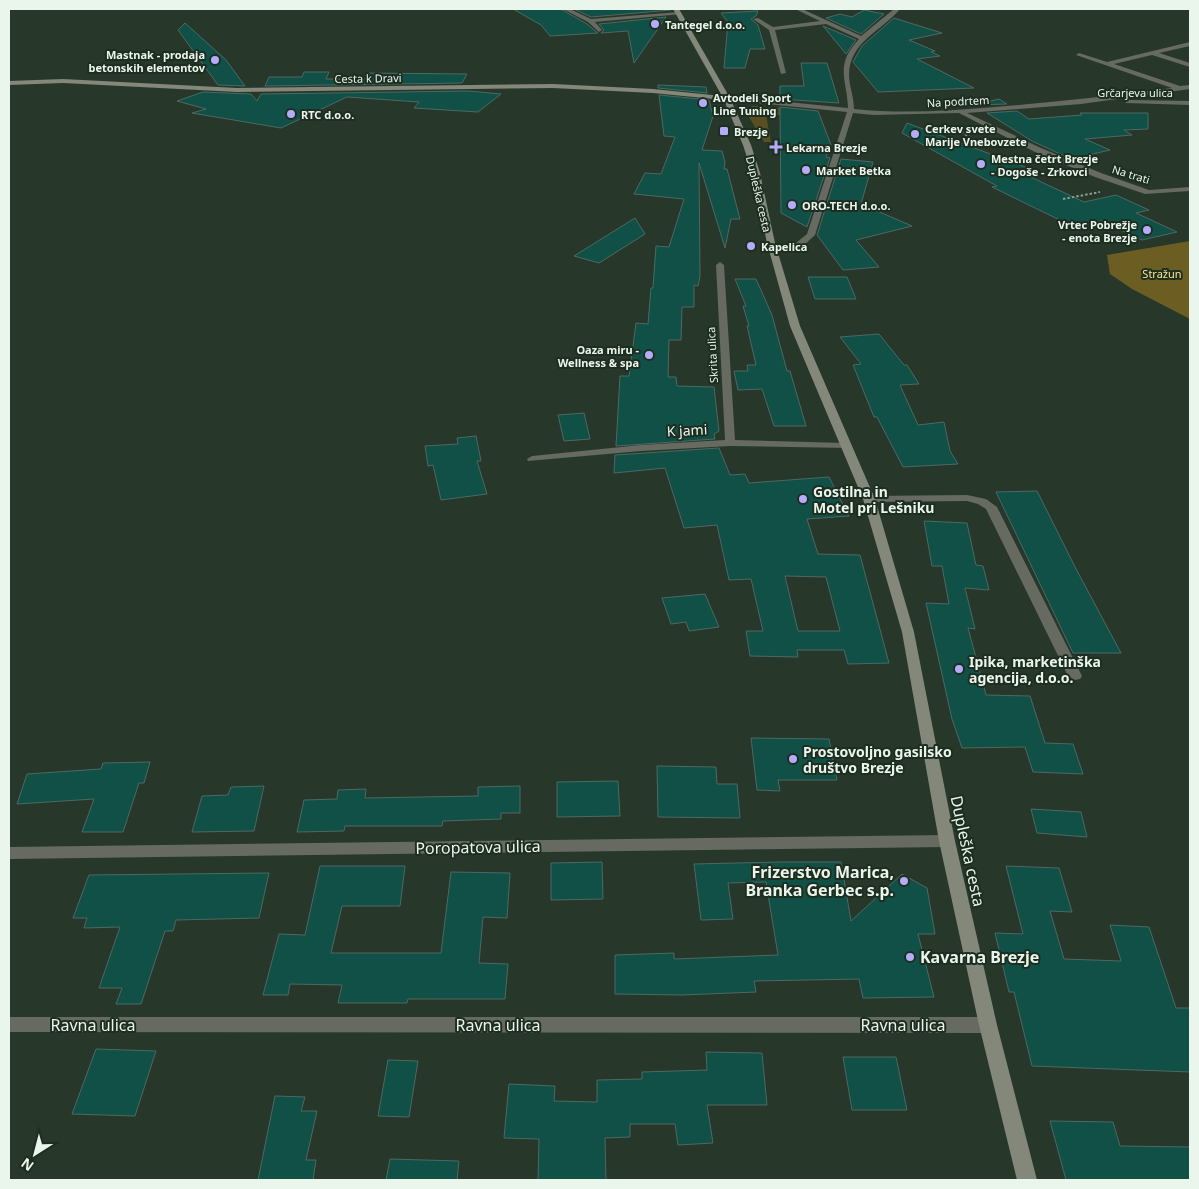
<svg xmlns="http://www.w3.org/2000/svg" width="1199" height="1189" font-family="'Noto Sans',sans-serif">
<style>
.green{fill:#5a4f1f}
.forest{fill:#6c5e22}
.building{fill:#115046;stroke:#4e6862;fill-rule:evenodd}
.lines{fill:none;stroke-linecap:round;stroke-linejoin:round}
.path-far1{stroke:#8c9a8f;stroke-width:1;stroke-dasharray:2 1;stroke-linecap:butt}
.path{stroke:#8c9a8f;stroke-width:2;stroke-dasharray:2.5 2;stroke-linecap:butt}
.street{fill:#666a61;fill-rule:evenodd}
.secondary{fill:#83887a;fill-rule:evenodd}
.poi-dot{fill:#b5acf9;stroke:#1d2e21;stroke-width:2}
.labels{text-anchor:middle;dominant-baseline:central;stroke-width:4;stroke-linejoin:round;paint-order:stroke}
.far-poi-label{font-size:11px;font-weight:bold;fill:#eaf5ec;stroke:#1d2e21;text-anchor:start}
.far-street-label{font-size:11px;fill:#eaf5ec;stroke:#1d2e21}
.far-park-label{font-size:11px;fill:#fae48c;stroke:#1d2e21}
.street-label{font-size:14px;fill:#eaf5ec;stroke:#1d2e21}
.poi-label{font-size:14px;font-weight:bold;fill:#eaf5ec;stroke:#1d2e21;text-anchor:start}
.near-street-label{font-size:16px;fill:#eaf5ec;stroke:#1d2e21}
.near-poi-label{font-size:16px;font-weight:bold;fill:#eaf5ec;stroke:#1d2e21;text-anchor:end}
</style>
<rect width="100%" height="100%" fill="#27382b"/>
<path class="green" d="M 753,106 L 797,109 L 786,115 L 766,115 L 771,142 L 764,142 L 746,112 L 747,109 Z"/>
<path class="forest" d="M 1190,241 L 1190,319 L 1132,289 L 1110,274 L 1107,255 Z"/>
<g class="building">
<path d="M 513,9 L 561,9 L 587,24 L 598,33 L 550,36 L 541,25 Z"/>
<path d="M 574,9 L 671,9 L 671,10 L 591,17 Z"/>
<path d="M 864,10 L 884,14 L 861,34 L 826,18 L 840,14 L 852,17 Z"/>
<path d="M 758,11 L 756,16 L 751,19 L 758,25 L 765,49 L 750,49 L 745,68 L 724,68 L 728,22 L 721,13 Z"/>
<path d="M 666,17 L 634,63 L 628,31 L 601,33 L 604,30 L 599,24 Z"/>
<path d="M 894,18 L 942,33 L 909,40 L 935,51 L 931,52 L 940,56 L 917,59 L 974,88 L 878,92 L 853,62 L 862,46 Z"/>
<path d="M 185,23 L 226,60 L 245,86 L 218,85 L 178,30 Z"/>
<path d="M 823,26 L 856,40 L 846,54 Z"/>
<path d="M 801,63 L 827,63 L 839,103 L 780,99 L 780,86 L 804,86 Z"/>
<path d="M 304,72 L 329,72 L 326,79 L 366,79 L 369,73 L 467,74 L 462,83 L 265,86 L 269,77 L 302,77 Z"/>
<path d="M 658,85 L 706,87 L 707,93 L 658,88 Z"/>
<path d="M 469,91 L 501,94 L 478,112 L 414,108 L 419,102 L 347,97 L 281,128 L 192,113 L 206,109 L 177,101 L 203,92 L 251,94 L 257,101 L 261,94 Z"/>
<path d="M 659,95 L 709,100 L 713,116 L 702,150 L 722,151 L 725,162 L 724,169 L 727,169 L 740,219 L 731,219 L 725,248 L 699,163 L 700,276 L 698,286 L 694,285 L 694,307 L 682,307 L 681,340 L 669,340 L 668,377 L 676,377 L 677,386 L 714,387 L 719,431 L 714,434 L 715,439 L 616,446 L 620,376 L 629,376 L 636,323 L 648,324 L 651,288 L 653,288 L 656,246 L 669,247 L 684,199 L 634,194 L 645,173 L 661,174 L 675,137 L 664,136 Z"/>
<path d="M 999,99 L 1007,104 L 974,105 Z"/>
<path d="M 780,107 L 818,111 L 831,145 L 826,157 L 830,158 L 807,227 L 781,213 Z"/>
<path d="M 1017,111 L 1029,119 L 1082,115 L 1080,113 L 1148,113 L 1148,129 L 1124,130 L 1132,135 L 1085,139 L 1110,150 L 1071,159 L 1032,141 L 987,113 Z"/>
<path d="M 907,123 L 1028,168 L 1018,171 L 1084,202 L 1116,195 L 1149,210 L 1136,213 L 1177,232 L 1142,240 L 1102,221 L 1074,227 L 992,187 L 997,186 L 902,133 Z"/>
<path d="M 841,159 L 873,162 L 861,204 L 912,226 L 856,240 L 879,267 L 843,270 L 817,235 Z"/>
<path d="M 635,218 L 645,234 L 599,263 L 574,256 Z"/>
<path d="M 808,277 L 847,277 L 856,299 L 815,299 Z"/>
<path d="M 735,279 L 756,279 L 772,315 L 787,371 L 790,371 L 806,426 L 774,426 L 762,389 L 738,390 L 734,371 L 748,371 L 747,365 L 756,365 L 747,326 L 749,326 L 743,306 L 746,306 Z"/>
<path d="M 879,334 L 904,365 L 907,365 L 919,384 L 900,385 L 918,425 L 944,422 L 950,451 L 958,464 L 903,467 L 877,417 L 874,417 L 853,365 L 861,364 L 840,337 Z"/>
<path d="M 584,413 L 590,439 L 564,441 L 558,415 Z"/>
<path d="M 476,436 L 481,461 L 477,461 L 487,494 L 441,500 L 433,465 L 428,466 L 425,446 L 458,444 L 457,438 Z"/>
<path d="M 719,448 L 730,475 L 745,474 L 749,483 L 829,477 L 849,516 L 807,519 L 818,554 L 860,555 L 889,663 L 848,664 L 844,650 L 797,650 L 798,657 L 750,656 L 746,631 L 763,631 L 751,579 L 729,580 L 717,525 L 684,528 L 665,468 L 614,473 L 615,455 ZM 785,576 L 826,577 L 840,631 L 798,631 Z"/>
<path d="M 1037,491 L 1075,567 L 1121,653 L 1073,653 L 996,492 Z"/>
<path d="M 924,521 L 967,523 L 976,565 L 983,566 L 989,590 L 965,588 L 975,629 L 968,628 L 986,695 L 1030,696 L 1045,743 L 1073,744 L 1083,774 L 1033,772 L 1025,747 L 962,748 L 952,719 L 926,603 L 949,604 L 942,566 L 932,566 Z"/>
<path d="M 705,594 L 719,627 L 689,631 L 686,622 L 671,624 L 662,598 Z"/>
<path d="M 751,738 L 829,739 L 837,780 L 778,780 L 780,791 L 757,790 Z"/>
<path d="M 150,762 L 144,783 L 139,783 L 123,832 L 82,832 L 94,799 L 17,804 L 27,774 L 101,769 L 103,763 Z"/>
<path d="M 657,766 L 716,767 L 717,784 L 737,784 L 740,818 L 658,817 Z"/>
<path d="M 618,781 L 620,816 L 557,817 L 557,782 Z"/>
<path d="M 264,786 L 254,831 L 192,832 L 202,796 L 228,795 L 231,787 Z"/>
<path d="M 520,786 L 520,813 L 501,813 L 501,819 L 443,821 L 442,826 L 345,826 L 344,831 L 297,832 L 304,800 L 337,799 L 338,790 L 366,789 L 365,798 L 478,796 L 478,787 Z"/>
<path d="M 1031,809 L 1081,812 L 1087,837 L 1037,833 Z"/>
<path d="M 602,862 L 603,899 L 551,900 L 551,863 Z"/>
<path d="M 778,862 L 841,862 L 851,921 L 902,874 L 927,888 L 935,934 L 918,934 L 934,997 L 863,998 L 859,979 L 754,981 L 756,992 L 682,995 L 615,994 L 615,955 L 674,953 L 674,959 L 778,955 L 766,882 L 728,883 L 733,919 L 701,920 L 694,864 Z"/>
<path d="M 320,866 L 405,866 L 400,906 L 342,906 L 331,953 L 441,953 L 451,872 L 510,873 L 507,918 L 483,917 L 479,963 L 508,964 L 505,999 L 408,999 L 407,1003 L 338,1003 L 342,985 L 290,984 L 288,995 L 263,995 L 279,934 L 305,935 Z"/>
<path d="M 1006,866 L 1059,868 L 1072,912 L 1050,911 L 1064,959 L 1121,961 L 1110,925 L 1149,927 L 1176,1008 L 1190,1008 L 1190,1072 L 1032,1066 L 1014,992 L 1009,992 L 995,933 L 1023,934 Z"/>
<path d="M 269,873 L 259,918 L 176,920 L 173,931 L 165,931 L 141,1004 L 116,1004 L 122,988 L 99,988 L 120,927 L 84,928 L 87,918 L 73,918 L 89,875 Z"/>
<path d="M 96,1049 L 156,1051 L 135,1116 L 72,1114 Z"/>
<path d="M 706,1052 L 762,1053 L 767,1105 L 707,1105 L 713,1143 L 678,1145 L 675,1124 L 630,1124 L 630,1137 L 605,1138 L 606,1180 L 538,1180 L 539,1139 L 504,1138 L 509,1084 L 555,1086 L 554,1101 L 597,1102 L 597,1080 L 642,1079 L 642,1072 L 707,1070 Z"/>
<path d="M 843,1057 L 896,1057 L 907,1110 L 852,1110 Z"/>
<path d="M 388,1060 L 418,1061 L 409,1117 L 378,1116 Z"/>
<path d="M 275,1096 L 305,1097 L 301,1111 L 317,1111 L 306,1160 L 316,1160 L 313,1180 L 258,1180 Z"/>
<path d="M 1050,1121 L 1113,1122 L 1120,1146 L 1190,1147 L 1190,1180 L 1066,1180 Z"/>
<path d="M 390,1159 L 459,1161 L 457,1180 L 386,1180 Z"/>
</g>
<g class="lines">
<path class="path-far1" d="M 952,127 L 963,133"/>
<g class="path">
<path d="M 961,132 L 986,146"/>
<path d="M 1063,199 L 1100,192"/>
</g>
<g class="street">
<path d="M 563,9 L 570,9 L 591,19 L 679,12 L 682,14 L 595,22 L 602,30 L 599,32 L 588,22 Z"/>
<path d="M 795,9 L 802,9 L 861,36 L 894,9 L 900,9 C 882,31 850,41 849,74 C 849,86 854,97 854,109 C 901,114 948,111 995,107 C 1054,102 1113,96 1172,88 L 1076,55 L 1079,53 L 1107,62 L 1190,42 L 1190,46 L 1159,53 L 1190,63 L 1190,67 L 1152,55 L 1114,64 L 1180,86 L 1190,85 L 1190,89 L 1081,104 L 967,113 L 1041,148 L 1101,173 L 1149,190 L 1190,187 L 1190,191 L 1145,194 L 1095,177 L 1035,152 L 959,113 L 873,115 L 853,113 L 815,235 L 802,247 L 771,253 L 771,249 L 796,243 L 807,234 L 847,112 L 727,100 L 724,98 L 727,96 L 848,108 C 847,78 834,66 859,39 L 826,24 L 775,30 L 786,73 L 781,74 L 769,30 L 753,19 L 758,18 L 773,27 L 820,21 Z"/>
<path d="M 1128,100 L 1190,101 L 1190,105 L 1126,103 L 1125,102 Z"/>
<path d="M 720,262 L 724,265 L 735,440 L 845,443 L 850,446 L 849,448 L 730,446 L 641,451 L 528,461 L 527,459 L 532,456 L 641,445 L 725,440 L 716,265 Z"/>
<path d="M 967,495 L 986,499 L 997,507 L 1082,676 L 1080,679 L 1075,680 L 1068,676 L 986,509 L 978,504 L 967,501 L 869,502 L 863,499 L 869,496 Z"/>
<path d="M 947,835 L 952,837 L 955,841 L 952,845 L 947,847 L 9,859 L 9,847 Z"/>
<path d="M 988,1017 L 994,1020 L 997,1025 L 994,1030 L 988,1033 L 9,1032 L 9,1017 Z"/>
</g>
<path class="secondary" d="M 673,9 L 679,9 L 730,98 L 751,145 L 760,173 L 775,243 L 800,326 L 875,499 L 914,632 L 955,841 L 997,1025 L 1037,1180 L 1017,1180 L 979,1025 L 939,841 L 902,632 L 863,499 L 790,326 L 767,243 L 752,173 L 743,145 L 724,100 L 653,93 L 553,88 L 237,92 L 63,83 L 9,85 L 9,81 L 63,79 L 237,88 L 553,84 L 653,89 L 722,96 Z"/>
</g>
<g class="poi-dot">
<circle cx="655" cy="24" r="5"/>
<circle cx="215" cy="60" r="5"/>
<circle cx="703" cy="103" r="5"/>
<circle cx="291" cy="114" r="5"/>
<rect x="719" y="126" width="10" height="10" rx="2.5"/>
<circle cx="915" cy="134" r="5"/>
<path d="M773.5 139.5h5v5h5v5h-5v5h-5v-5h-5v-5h5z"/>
<circle cx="981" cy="164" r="5"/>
<circle cx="806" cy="170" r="5"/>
<circle cx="792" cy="205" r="5"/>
<circle cx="1147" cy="230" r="5"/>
<circle cx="751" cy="246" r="5"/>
<circle cx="649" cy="355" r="5"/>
<circle cx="803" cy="499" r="5"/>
<circle cx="959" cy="669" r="5"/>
<circle cx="793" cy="759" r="5"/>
<circle cx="904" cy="881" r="5"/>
<circle cx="910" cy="957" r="5"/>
</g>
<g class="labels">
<g class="far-poi-label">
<text x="665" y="24">Tantegel d.o.o.</text>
<text x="205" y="54" text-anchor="end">Mastnak - prodaja<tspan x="205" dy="13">betonskih elementov</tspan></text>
<text x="713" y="97">Avtodeli Sport<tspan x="713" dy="13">Line Tuning</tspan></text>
<text x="301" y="114">RTC d.o.o.</text>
<text x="925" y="128">Cerkev svete<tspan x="925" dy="13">Marije Vnebovzete</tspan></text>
<text x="734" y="131">Brezje</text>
<text x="786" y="147">Lekarna Brezje</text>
<text x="991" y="158">Mestna četrt Brezje<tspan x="991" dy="13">- Dogoše - Zrkovci</tspan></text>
<text x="816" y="170">Market Betka</text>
<text x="802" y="205">ORO-TECH d.o.o.</text>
<text x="1137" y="224" text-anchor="end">Vrtec Pobrežje<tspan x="1137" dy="13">- enota Brezje</tspan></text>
<text x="761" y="246">Kapelica</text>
<text x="639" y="349" text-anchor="end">Oaza miru -<tspan x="639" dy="13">Wellness &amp; spa</tspan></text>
</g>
<g class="far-street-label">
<text transform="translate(368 78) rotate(-1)">Cesta k Dravi</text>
<text x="1135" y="92">Grčarjeva ulica</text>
<text transform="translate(958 101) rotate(-3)">Na podrtem</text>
<text transform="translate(1131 174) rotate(17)">Na trati</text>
<text transform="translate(759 194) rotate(77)">Dupleška cesta</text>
<text transform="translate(712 355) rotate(-93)">Skrita ulica</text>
</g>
<g class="far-park-label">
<text x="1162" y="273">Stražun</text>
</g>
<g class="street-label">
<text transform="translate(687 430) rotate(-3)">K jami</text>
</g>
<g class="poi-label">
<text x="813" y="491">Gostilna in<tspan x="813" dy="16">Motel pri Lešniku</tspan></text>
<text x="969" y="661">Ipika, marketinška<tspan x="969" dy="16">agencija, d.o.o.</tspan></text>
<text x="803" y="751">Prostovoljno gasilsko<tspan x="803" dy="16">društvo Brezje</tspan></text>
</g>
<g class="near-street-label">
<text transform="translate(478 847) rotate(-1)">Poropatova ulica</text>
<text transform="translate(968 851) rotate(78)">Dupleška cesta</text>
<text x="93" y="1025">Ravna ulica</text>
<text x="498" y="1025">Ravna ulica</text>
<text x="903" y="1025">Ravna ulica</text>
</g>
<g class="near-poi-label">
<text x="894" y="872">Frizerstvo Marica,<tspan x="894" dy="18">Branka Gerbec s.p.</tspan></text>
<text x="920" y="957" text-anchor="start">Kavarna Brezje</text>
</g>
</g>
<rect width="1199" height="1189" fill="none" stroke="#eaf5ec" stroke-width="20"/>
<g transform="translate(35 1154) rotate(216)" stroke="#1d2e21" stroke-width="4" paint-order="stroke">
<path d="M0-4L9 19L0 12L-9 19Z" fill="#eaf5ec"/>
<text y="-8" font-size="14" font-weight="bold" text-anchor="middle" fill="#eaf5ec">N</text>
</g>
</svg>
